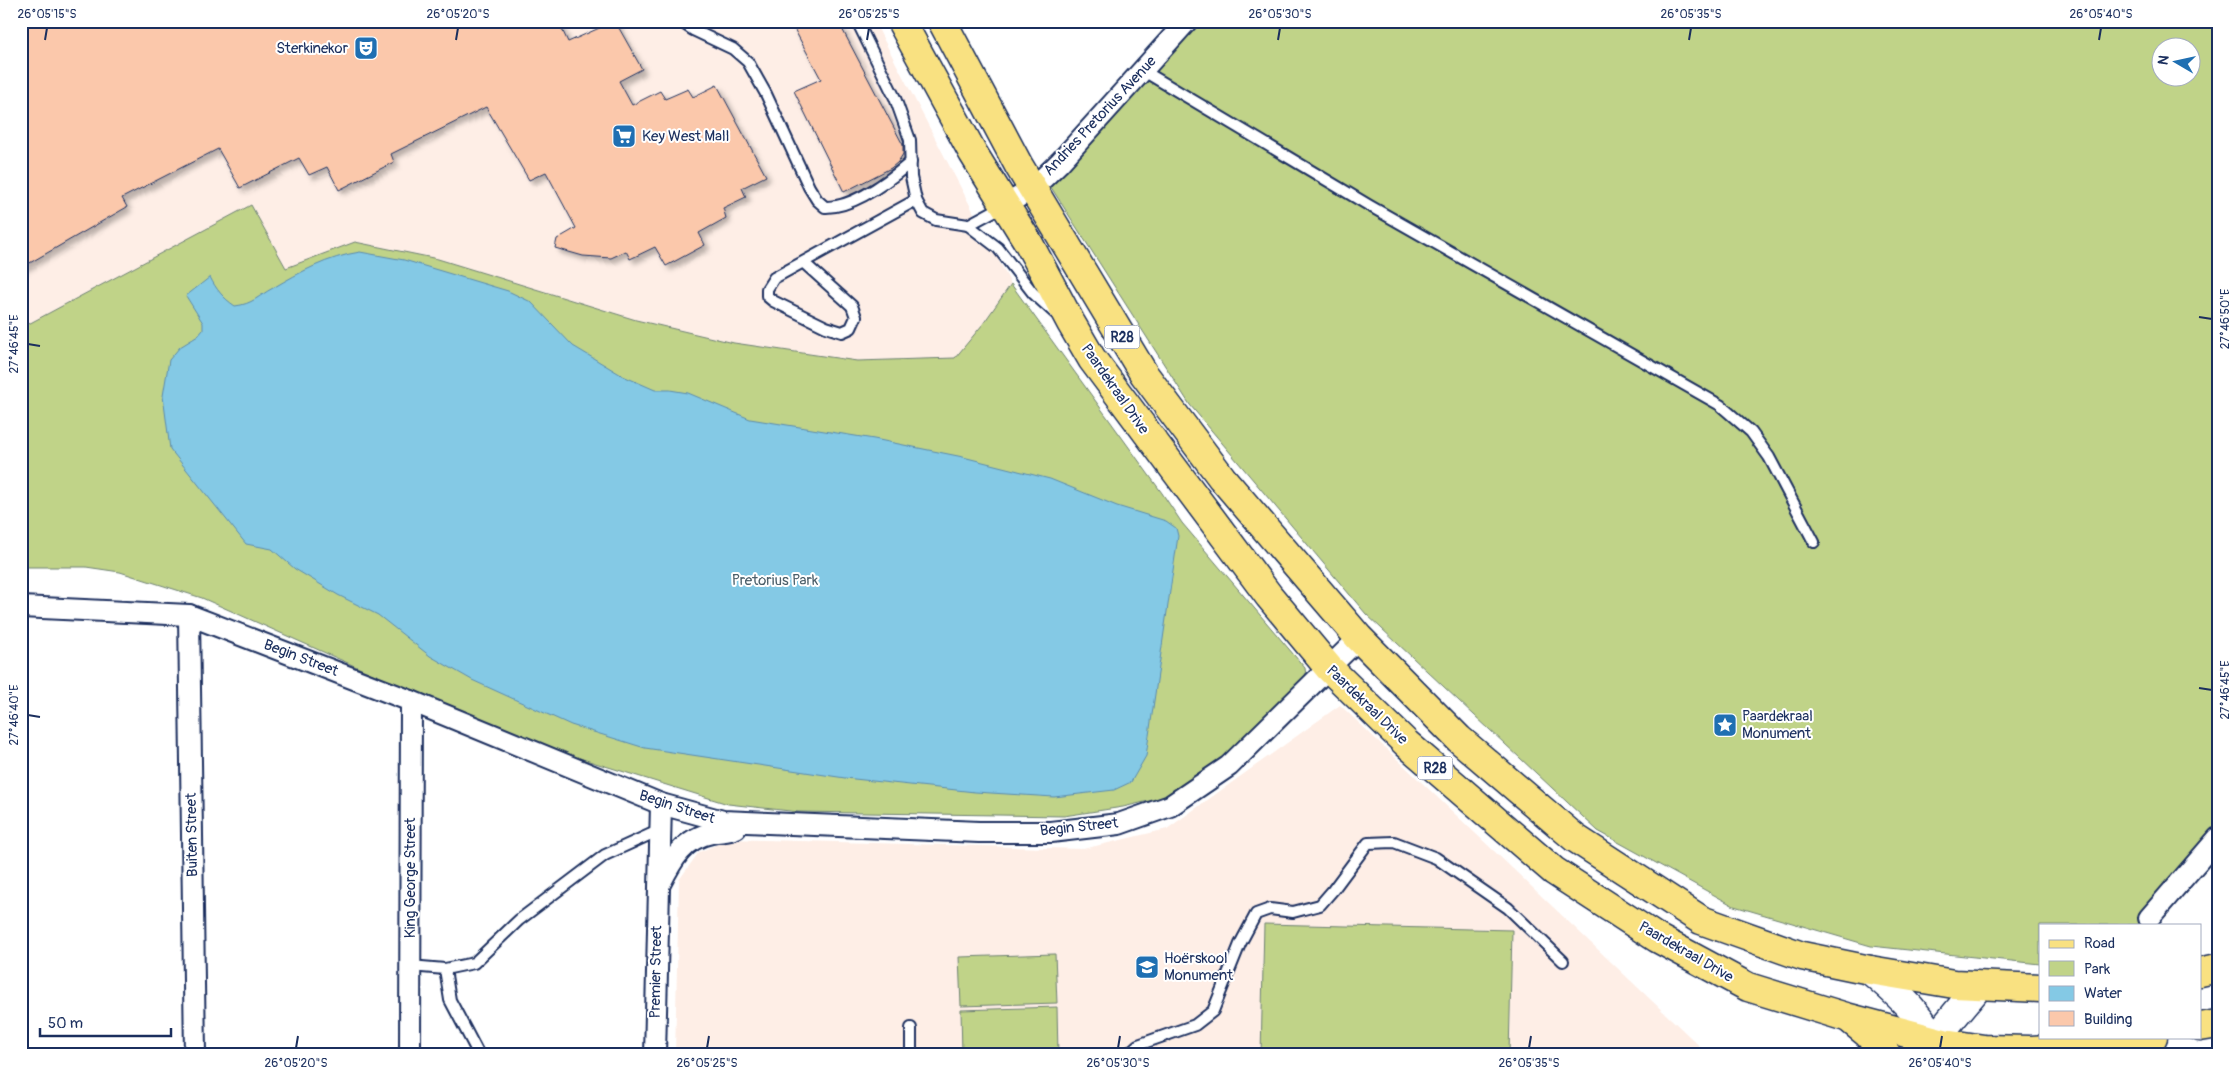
<svg xmlns="http://www.w3.org/2000/svg" width="2239" height="1076" font-family="Pangolin,sans-serif">
<style>
.built{fill:#feeee6}
.green{fill:#c0d388;stroke:#6e8173;fill-rule:evenodd}
.water{fill:#84c9e5;stroke:#5a8baf}
.building{fill:#fbc8ab;stroke:#1b2f5e;filter:url(#shadow)}
.lines{fill:none;stroke-linecap:round;stroke-linejoin:round}
.lane-casing{stroke:#1b2f5e;stroke-width:14}
.street-casing{stroke:#1b2f5e;stroke-width:24}
.secondary-casing{stroke:#1b2f5e;stroke-width:31}
.primary-casing{stroke:#1b2f5e;stroke-width:31}
.lane{stroke:#fff;stroke-width:10}
.street{stroke:#fff;stroke-width:20}
.secondary{stroke:#fff;stroke-width:28}
.primary{stroke:#f9e181;stroke-width:28}
.ticks{fill:none;stroke:#1b2f5e;stroke-width:2}
.labels{text-anchor:middle;dominant-baseline:central;stroke-width:4;stroke-linejoin:round;paint-order:stroke}
.shield{fill:#fff;stroke:#5f6d8e;stroke-width:1}
.shield-label{font-size:14px;font-weight:bold;fill:#1b2f5e}
.poi-label{font-size:15px;fill:#1b2f5e;stroke:#fff;text-anchor:start}
.street-label{font-size:15px;fill:#1b2f5e;stroke:#fff}
.park-label{font-size:15px;fill:#4d606b;stroke:#fff}
.neatline{fill:none;stroke:#1b2f5e;stroke-width:2}
.ticks-label{font-size:12px;text-anchor:middle;fill:#1b2f5e}
</style>
<defs>
<filter id="shadow"><feDropShadow dx="4.5" dy="4.5" stdDeviation="2.5" flood-color="#0004"/></filter>
</defs>
<rect width="100%" height="100%" fill="#fff"/>
<filter id="ink" filterUnits="userSpaceOnUse"><feTurbulence type="fractalNoise" baseFrequency=".02" numOctaves="2"/><feDisplacementMap in="SourceGraphic" scale="10" xChannelSelector="R" yChannelSelector="G"/><feConvolveMatrix kernelMatrix="1 2 1 2 8 2 1 2 1" color-interpolation-filters="sRGB"/></filter>
<g filter="url(#ink)">
<g class="built">
<path d="M 21,21 L 874,21 L 1011,284 L 983,324 L 955,358 L 857,361 L 734,343 L 636,320 L 438,259 L 355,242 L 286,268 L 251,205 L 21,328 Z"/>
<path d="M 1340,705 L 1709,1055 L 675,1055 L 679,880 L 699,852 L 730,839 L 1083,849 L 1167,829 Z"/>
</g>
<g class="green">
<path d="M 1185,21 L 2218,21 L 2218,852 L 2153,925 L 2040,925 L 2040,964 L 1871,946 L 1734,906 L 1598,831 L 1366,614 L 1190,405 L 1040,170 ZM 2162,48 L 2192,48 L 2192,78 L 2162,78 Z"/>
<path d="M 251,205 L 286,268 L 355,242 L 438,259 L 636,320 L 734,343 L 857,361 L 955,358 L 983,324 L 1011,284 L 1162,493 L 1182,523 L 1305,668 L 1306,676 L 1230,752 L 1199,779 L 1170,796 L 1123,807 L 1064,816 L 799,812 L 728,804 L 563,753 L 386,680 L 202,598 L 120,572 L 86,567 L 21,567 L 21,328 Z"/>
<path d="M 1264,924 L 1512,930 L 1509,1055 L 1261,1055 Z"/>
<path d="M 1055,954 L 1057,1003 L 961,1006 L 959,957 Z"/>
<path d="M 1057,1007 L 1058,1055 L 962,1055 L 961,1010 Z"/>
</g>
<path class="water" d="M 360,252 L 404,260 L 508,291 L 531,302 L 573,346 L 623,376 L 655,390 L 670,390 L 688,393 L 750,419 L 874,439 L 963,457 L 1050,479 L 1117,506 L 1166,521 L 1176,528 L 1178,536 L 1146,756 L 1131,782 L 1114,790 L 1054,797 L 975,792 L 845,778 L 645,748 L 571,725 L 472,680 L 430,656 L 378,615 L 338,595 L 295,569 L 272,549 L 246,544 L 170,449 L 163,396 L 169,360 L 180,347 L 198,336 L 203,330 L 203,323 L 186,296 L 210,277 C 216,289 223,298 235,306 C 253,304 258,296 273,288 C 300,272 328,257 360,252 Z"/>
<g class="building">
<path d="M 21,21 L 558,21 L 568,42 L 615,21 L 642,69 L 619,81 L 632,105 L 660,91 L 665,99 L 688,89 L 693,97 L 717,85 L 766,176 L 742,188 L 746,197 L 723,208 L 726,218 L 699,233 L 705,245 L 666,266 L 655,247 L 630,259 L 626,251 L 611,258 L 583,256 L 555,248 L 557,239 L 576,228 L 546,172 L 529,180 L 486,107 L 391,154 L 394,162 L 339,190 L 327,167 L 309,175 L 299,158 L 240,188 L 218,149 L 122,198 L 127,207 L 21,268 Z"/>
<path d="M 790,21 L 838,21 L 903,145 L 903,154 L 898,162 L 891,168 L 844,192 L 794,91 L 821,79 Z"/>
</g>
<g class="lines">
<g class="lane-casing">
<g id="lane">
<path d="M 680,21 L 693,30 L 733,49 L 748,62 L 766,94 L 809,187 L 817,200 L 825,207 C 853,208 890,180 911,162"/>
<path d="M 857,21 L 895,98 L 910,140 L 911,177 L 916,200 L 923,213 L 936,220 L 968,225 L 1005,205"/>
<path d="M 1142,70 L 1370,206 L 1720,405 L 1751,432 L 1769,457 L 1814,542"/>
<path d="M 968,225 L 998,248 L 1033,293 L 1055,313"/>
<path d="M 804,263 L 852,306 L 856,317 L 851,328 L 842,332 L 826,327 L 773,301 L 767,296 L 767,289 L 774,278 L 916,200"/>
<path d="M 410,966 L 445,969 L 474,963 L 519,920 L 605,855 L 660,830"/>
<path d="M 445,969 L 450,1000 L 479,1055"/>
<path d="M 911,1028 L 911,1055"/>
<path d="M 1127,1055 L 1138,1045 L 1195,1025 L 1213,1011 L 1240,944 L 1256,914 L 1270,909 L 1293,912 L 1320,905 L 1333,890 L 1368,843 L 1394,842 L 1436,858 L 1508,908 L 1563,961"/>
</g>
</g>
<g class="street-casing">
<g id="street">
<path d="M 1007,204 L 1032,189 L 1060,162 L 1187,21"/>
<path d="M 21,607 L 189,615 L 411,701 L 661,804 L 723,821 L 979,832 L 1051,832 L 1119,824 L 1170,806 L 1229,766 L 1359,638"/>
<path d="M 189,615 L 195,1055"/>
<path d="M 660,884 C 672,860 684,838 712,833 C 721,831 728,832 736,828"/>
<path d="M 2149,918 L 2218,838"/>
<path d="M 410,1055 L 411,701"/>
<path d="M 655,1055 L 661,804"/>
</g>
</g>
<g class="secondary-casing">
<g id="secondary">
<path d="M 1870,970 C 1897,993 1928,1020 1940,1055"/>
<path d="M 1923,1053 L 1979,986"/>
</g>
</g>
<g class="primary-casing">
<g id="primary">
<path d="M 901,21 L 973,153 L 1028,242 L 1071,323 L 1092,359 L 1269,596 L 1329,668 L 1407,744 L 1554,871 L 1657,938 L 1748,987 L 1846,1017 L 1944,1043 L 1984,1049 L 2031,1050 L 2128,1044 L 2153,1037"/>
<path d="M 942,21 L 1019,166 L 1144,374 L 1222,478 L 1359,638 L 1459,739 L 1575,838 L 1701,920 L 1802,956 L 1870,970 L 1954,984 L 2040,988"/>
<path d="M 2200,972 L 2218,968"/>
<path d="M 1852,1021 L 1868,1034 L 1887,1055"/>
<path d="M 2200,1027 L 2218,1024"/>
</g>
</g>
<use href="#lane" class="lane"/>
<use href="#street" class="street"/>
<use href="#secondary" class="secondary"/>
<use href="#primary" class="primary"/>
</g>
</g>
<path class="ticks" d="M 45,40 L 47,28M 456,40 L 458,28M 867,40 L 869,28M 1278,40 L 1280,28M 1689,40 L 1691,28M 2099,40 L 2101,28M 2199,317 L 2212,319M 28,344 L 40,346M 2199,688 L 2212,690M 28,715 L 40,717M 296,1048 L 298,1036M 707,1048 L 709,1036M 1118,1048 L 1120,1036M 1529,1048 L 1531,1036M 1940,1048 L 1942,1036"/>
<defs>
<g id="theatre-square" transform="scale(1.25)"><rect x="-9" y="-9" width="18" height="18" rx="4" fill="#1f6fb2" stroke="#fff"/><path d="M-5-5.5Q0-4 5-5.5V0Q5 5 0 6Q-5 5-5 0ZM-3.3-2.5H-1v1.5H-3.3ZM1-2.5H3.3v1.5H1ZM-2.8 1Q0 5.5 2.8 1Z" fill="#fff"/></g>
<g id="supermarket-square" transform="scale(1.25)"><rect x="-9" y="-9" width="18" height="18" rx="4" fill="#1f6fb2" stroke="#fff"/><path d="M-6-5.5h2.5l.6 2H6L4.5 2H-2.5L-4.4-4H-6ZM-1.5 3.2a1.3 1.3 0 1 0 .1 0ZM3 3.2a1.3 1.3 0 1 0 .1 0Z" fill="#fff"/></g>
<g id="sight-square" transform="scale(1.25)"><rect x="-9" y="-9" width="18" height="18" rx="4" fill="#1f6fb2" stroke="#fff"/><path d="M0-6L1.8-2.2L6-1.7L2.9 1.2L3.7 5.4L0 3.3L-3.7 5.4L-2.9 1.2L-6-1.7L-1.8-2.2Z" fill="#fff"/></g>
<g id="school-square" transform="scale(1.25)"><rect x="-9" y="-9" width="18" height="18" rx="4" fill="#1f6fb2" stroke="#fff"/><path d="M0-5L7-2L0 1L-7-2ZM-4 1L0 2.5L4 1V4Q0 6-4 4Z" fill="#fff"/></g>
</defs>
<g fill-rule="evenodd">
<use href="#theatre-square" x="366" y="48"/>
<use href="#supermarket-square" x="624" y="136"/>
<use href="#sight-square" x="1725" y="725"/>
<use href="#school-square" x="1147" y="967"/>
</g>
<g class="labels">
<g class="shield">
<rect x="1104.5" y="325.5" width="35" height="23" rx="4"/>
<rect x="1417.5" y="756.5" width="35" height="23" rx="4"/>
</g>
<g class="shield-label">
<text x="1122" y="337">R28</text>
<text x="1435" y="768">R28</text>
</g>
<g class="poi-label">
<text x="348" y="48" text-anchor="end">Sterkinekor</text>
<text x="642" y="136">Key West Mall</text>
<text x="1742" y="716">Paardekraal<tspan x="1742" dy="17">Monument</tspan></text>
<text x="1164" y="958">Hoërskool<tspan x="1164" dy="17">Monument</tspan></text>
</g>
<g class="street-label">
<text transform="translate(1100 116) rotate(-47)">Andries Pretorius Avenue</text>
<text transform="translate(1115 389) rotate(55)">Paardekraal Drive</text>
<text transform="translate(301 658) rotate(21)">Begin Street</text>
<text transform="translate(1367 705) rotate(44)">Paardekraal Drive</text>
<text transform="translate(677 807) rotate(18)">Begin Street</text>
<text transform="translate(1079 827) rotate(-6)">Begin Street</text>
<text transform="translate(192 835) rotate(-91)">Buiten Street</text>
<text transform="translate(410 878) rotate(-90)">King George Street</text>
<text transform="translate(1686 952) rotate(30)">Paardekraal Drive</text>
<text transform="translate(656 972) rotate(-89)">Premier Street</text>
</g>
<g class="park-label">
<text x="775" y="580">Pretorius Park</text>
</g>
</g>
<rect width="2239" height="1076" fill="none" stroke="#fff" stroke-width="55"/>
<rect x="2039" y="924" width="162" height="115" fill="#ffffff" stroke="#a4acbf"/>
<rect x="2049" y="940" width="25" height="8" fill="#f9e181" stroke="#a4acbf"/>
<text x="2084" y="948" font-size="15" fill="#1b2f5e">Road</text>
<rect x="2049" y="961" width="25" height="15" fill="#c0d388" stroke="#a4acbf"/>
<text x="2084" y="974" font-size="15" fill="#1b2f5e">Park</text>
<rect x="2049" y="986" width="25" height="15" fill="#84c9e5" stroke="#a4acbf"/>
<text x="2084" y="998" font-size="15" fill="#1b2f5e">Water</text>
<rect x="2049" y="1011" width="25" height="15" fill="#fbc8ab" stroke="#a4acbf"/>
<text x="2084" y="1024" font-size="15" fill="#1b2f5e">Building</text>
<g transform="translate(2176 62) rotate(279)"><circle r="24" fill="#ffffff" stroke="#a4acbf"/>
<path d="M0-4L9 19L0 12L-9 19Z" fill="#1f6fb2"/>
<text y="-8" font-size="14" font-weight="bold" text-anchor="middle" fill="#1b2f5e">N</text>
</g>
<path d="M40 1028v8h131v-8" fill="none" stroke="#1b2f5e" stroke-width="2.5"/>
<text x="48" y="1028" font-size="15" fill="#1b2f5e" stroke="#ffffff" stroke-width="4" paint-order="stroke">50 m</text>
<rect x="28" y="28" width="2184" height="1020" class="neatline"/>
<g class="ticks-label">
<text x="47" y="18">26°05'15"S</text>
<text x="458" y="18">26°05'20"S</text>
<text x="869" y="18">26°05'25"S</text>
<text x="1280" y="18">26°05'30"S</text>
<text x="1691" y="18">26°05'35"S</text>
<text x="2101" y="18">26°05'40"S</text>
<text transform="translate(2225 319) rotate(-90)" y="4">27°46'50"E</text>
<text transform="translate(14 344) rotate(-90)" y="4">27°46'45"E</text>
<text transform="translate(2225 690) rotate(-90)" y="4">27°46'45"E</text>
<text transform="translate(14 715) rotate(-90)" y="4">27°46'40"E</text>
<text x="296" y="1067">26°05'20"S</text>
<text x="707" y="1067">26°05'25"S</text>
<text x="1118" y="1067">26°05'30"S</text>
<text x="1529" y="1067">26°05'35"S</text>
<text x="1940" y="1067">26°05'40"S</text>
</g>
</svg>
